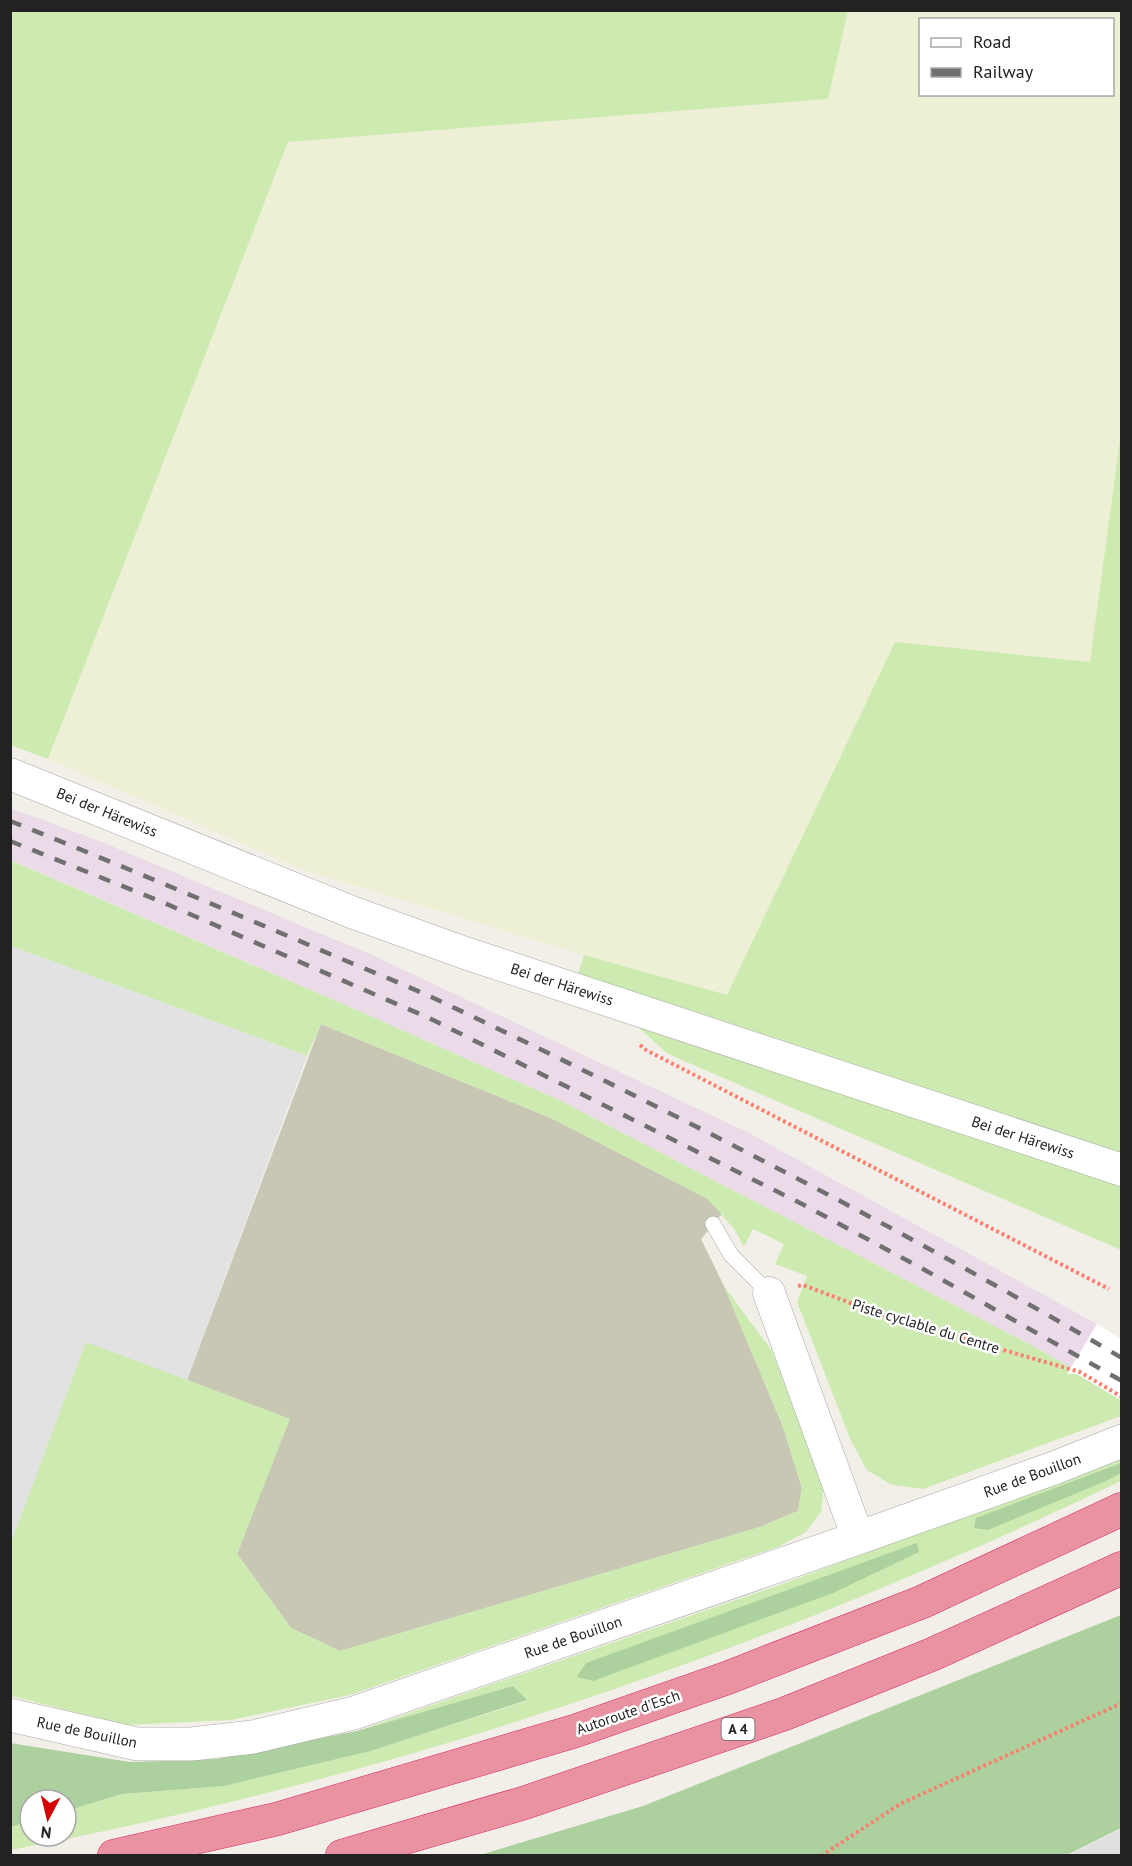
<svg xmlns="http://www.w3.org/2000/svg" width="1132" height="1866" font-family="'PT Sans',sans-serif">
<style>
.residential{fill:#e0dfdf}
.industrial{fill:#ebdbe8}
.construction{fill:#c7c7b4}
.farmland{fill:#eef0d5;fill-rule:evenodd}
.grass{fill:#cdebb0}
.forest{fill:#add19e}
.parking{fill:#e2e2e2}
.pier{fill:#fff}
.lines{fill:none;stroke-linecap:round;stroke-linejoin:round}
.service-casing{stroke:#a9a9a9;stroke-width:16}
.minor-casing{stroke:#a9a9a9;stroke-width:33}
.tertiary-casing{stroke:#a9a9a9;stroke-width:34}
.motorway-casing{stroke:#dc2a67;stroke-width:34}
.path{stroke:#fa8072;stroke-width:4;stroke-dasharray:3 3;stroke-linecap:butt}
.service{stroke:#fff;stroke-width:15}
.minor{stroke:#fff;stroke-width:32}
.tertiary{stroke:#fff;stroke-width:33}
.motorway{stroke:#e892a2;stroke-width:33}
.rail{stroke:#707070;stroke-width:4.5;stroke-dasharray:12 12;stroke-linecap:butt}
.labels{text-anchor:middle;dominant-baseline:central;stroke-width:5;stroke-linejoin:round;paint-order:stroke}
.shield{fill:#fff;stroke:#646464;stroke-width:1.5}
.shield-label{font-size:14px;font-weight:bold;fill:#222}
.street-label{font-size:15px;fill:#222;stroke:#fff}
</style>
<rect width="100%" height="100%" fill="#f2efe9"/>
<path class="residential" d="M 1121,1829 L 1121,1855 L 1067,1856 Z"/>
<path class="industrial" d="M 10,808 L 97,840 L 372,955 L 749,1133 L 1097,1324 L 1071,1368 L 1037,1348 L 559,1100 L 366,1014 L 11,860 Z"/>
<path class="construction" d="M 321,1024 L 551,1118 L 708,1199 L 722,1214 L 701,1239 L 724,1286 L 783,1427 L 802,1488 L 798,1511 L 760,1527 L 340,1651 L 291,1628 L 237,1554 L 289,1419 L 187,1380 Z"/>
<path class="farmland" d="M 848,11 L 1121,11 L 1122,432 L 1090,662 L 895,642 L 727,995 L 584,955 L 303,870 L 48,759 L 288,142 L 827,99 ZM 920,20 L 1112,20 L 1112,94 L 920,94 Z"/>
<g class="grass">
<path d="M 10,11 L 11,10 L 848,11 L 828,99 L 288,142 L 48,759 L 10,745 Z"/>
<path d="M 1121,432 L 1121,1250 L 668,1054 L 578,974 L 584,955 L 727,995 L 895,642 L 1090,662 Z"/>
<path d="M 10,860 L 366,1014 L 559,1100 L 1037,1348 L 1071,1368 L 1068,1373 L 1077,1374 L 1121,1400 L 1121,1416 L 923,1489 L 892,1485 L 867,1470 L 851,1441 L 797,1302 L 807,1276 L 775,1264 L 784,1244 L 753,1229 L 744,1247 L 735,1230 L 708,1199 L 551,1118 L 321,1024 L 307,1056 L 11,946 Z"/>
<path d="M 724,1286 L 772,1351 L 824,1487 L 821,1512 L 806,1532 L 780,1546 L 350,1695 L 231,1720 L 126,1725 L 11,1696 L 10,1543 L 86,1341 L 290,1419 L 237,1554 L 291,1628 L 340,1651 L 760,1527 L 798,1511 L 802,1488 L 783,1427 Z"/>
<path d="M 1121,1459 L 1121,1481 C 769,1650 395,1777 11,1850 L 11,1827 L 30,1821 L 30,1836 L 66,1836 L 66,1811 L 122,1794 L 224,1786 L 371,1751 L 526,1701 L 513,1686 L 357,1731 L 782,1584 Z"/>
</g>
<g class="forest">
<path d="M 1121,1463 L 1121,1473 L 1106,1481 L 988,1530 L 974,1528 L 976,1518 Z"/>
<path d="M 917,1543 L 919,1552 L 833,1593 L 593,1681 L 577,1677 L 586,1663 Z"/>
<path d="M 1121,1615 L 1121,1828 L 1067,1855 L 480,1855 L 643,1806 Z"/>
<path d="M 513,1686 L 527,1700 L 371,1751 L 224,1786 L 122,1794 L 66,1811 L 66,1800 L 30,1800 L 30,1821 L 11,1827 L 10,1743 L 130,1762 L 217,1759 L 357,1731 Z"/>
</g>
<path class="parking" d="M 11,946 L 307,1056 L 187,1380 L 86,1342 L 11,1543 Z"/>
<path class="pier" d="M 1097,1324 L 1121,1339 L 1121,1400 L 1077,1374 L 1067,1374 Z"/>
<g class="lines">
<g class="service-casing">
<path id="service" d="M 713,1224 L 731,1255 L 769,1293"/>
</g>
<g class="minor-casing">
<g id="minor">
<path d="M 10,774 L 354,913 L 465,953 L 1122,1170"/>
<path d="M 769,1293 L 858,1538"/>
</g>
</g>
<g class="tertiary-casing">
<path id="tertiary" d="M 10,1715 L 137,1744 L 192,1744 L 253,1737 L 354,1713 L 858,1538 L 1054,1468 L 1122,1441"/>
</g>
<g class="motorway-casing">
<g id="motorway">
<path d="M 114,1856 L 277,1819 L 575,1731 L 727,1678 L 922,1602 L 1122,1509"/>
<path d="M 342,1856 L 524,1803 L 784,1714 L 933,1654 L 1122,1568"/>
</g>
</g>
<g class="path">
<path d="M 640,1045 L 646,1050 L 1109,1289"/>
<path d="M 798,1286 L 803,1285 L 885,1316 L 1080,1372 L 1122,1397"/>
<path d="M 821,1856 L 900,1804 L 1122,1703"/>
</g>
<use href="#service" class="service"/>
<use href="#minor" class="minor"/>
<use href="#tertiary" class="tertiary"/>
<use href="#motorway" class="motorway"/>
<g class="rail">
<path d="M 10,821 C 110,861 210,903 309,945 C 352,964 397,981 440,1001 C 671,1111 901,1228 1122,1358"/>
<path d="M 10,841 L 162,902 L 429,1018 L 804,1205 L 923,1269 L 1122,1381"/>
</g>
</g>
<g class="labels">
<rect class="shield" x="721.5" y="1718" width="33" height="22" rx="4.5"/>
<g class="shield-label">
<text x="738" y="1729">A 4</text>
</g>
<g class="street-label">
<text transform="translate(107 812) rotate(22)">Bei der Härewiss</text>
<text transform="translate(562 984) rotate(18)">Bei der Härewiss</text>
<text transform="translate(1023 1137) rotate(18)">Bei der Härewiss</text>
<text transform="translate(926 1326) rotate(17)">Piste cyclable du Centre</text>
<text transform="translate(1032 1475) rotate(-20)">Rue de Bouillon</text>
<text transform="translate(573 1637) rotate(-19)">Rue de Bouillon</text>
<text transform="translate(628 1712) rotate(-19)">Autoroute d'Esch</text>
<text transform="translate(87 1732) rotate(12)">Rue de Bouillon</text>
</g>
</g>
<rect width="1132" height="1866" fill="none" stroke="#222222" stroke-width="24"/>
<rect x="919" y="18" width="195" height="78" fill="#ffffff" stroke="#a7a7a7" stroke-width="1.5"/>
<rect x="931" y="38" width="30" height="9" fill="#ffffff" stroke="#a7a7a7" stroke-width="1.5"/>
<text x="973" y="48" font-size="18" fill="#222222">Road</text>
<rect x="931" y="68" width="30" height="9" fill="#707070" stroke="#a7a7a7" stroke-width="1.5"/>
<text x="973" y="78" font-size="18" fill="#222222">Railway</text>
<g transform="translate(48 1818) rotate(187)"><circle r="28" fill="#ffffff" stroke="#a7a7a7" stroke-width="1.5"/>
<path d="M0-4.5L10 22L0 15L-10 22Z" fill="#d40000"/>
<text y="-9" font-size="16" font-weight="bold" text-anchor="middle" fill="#222222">N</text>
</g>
</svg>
